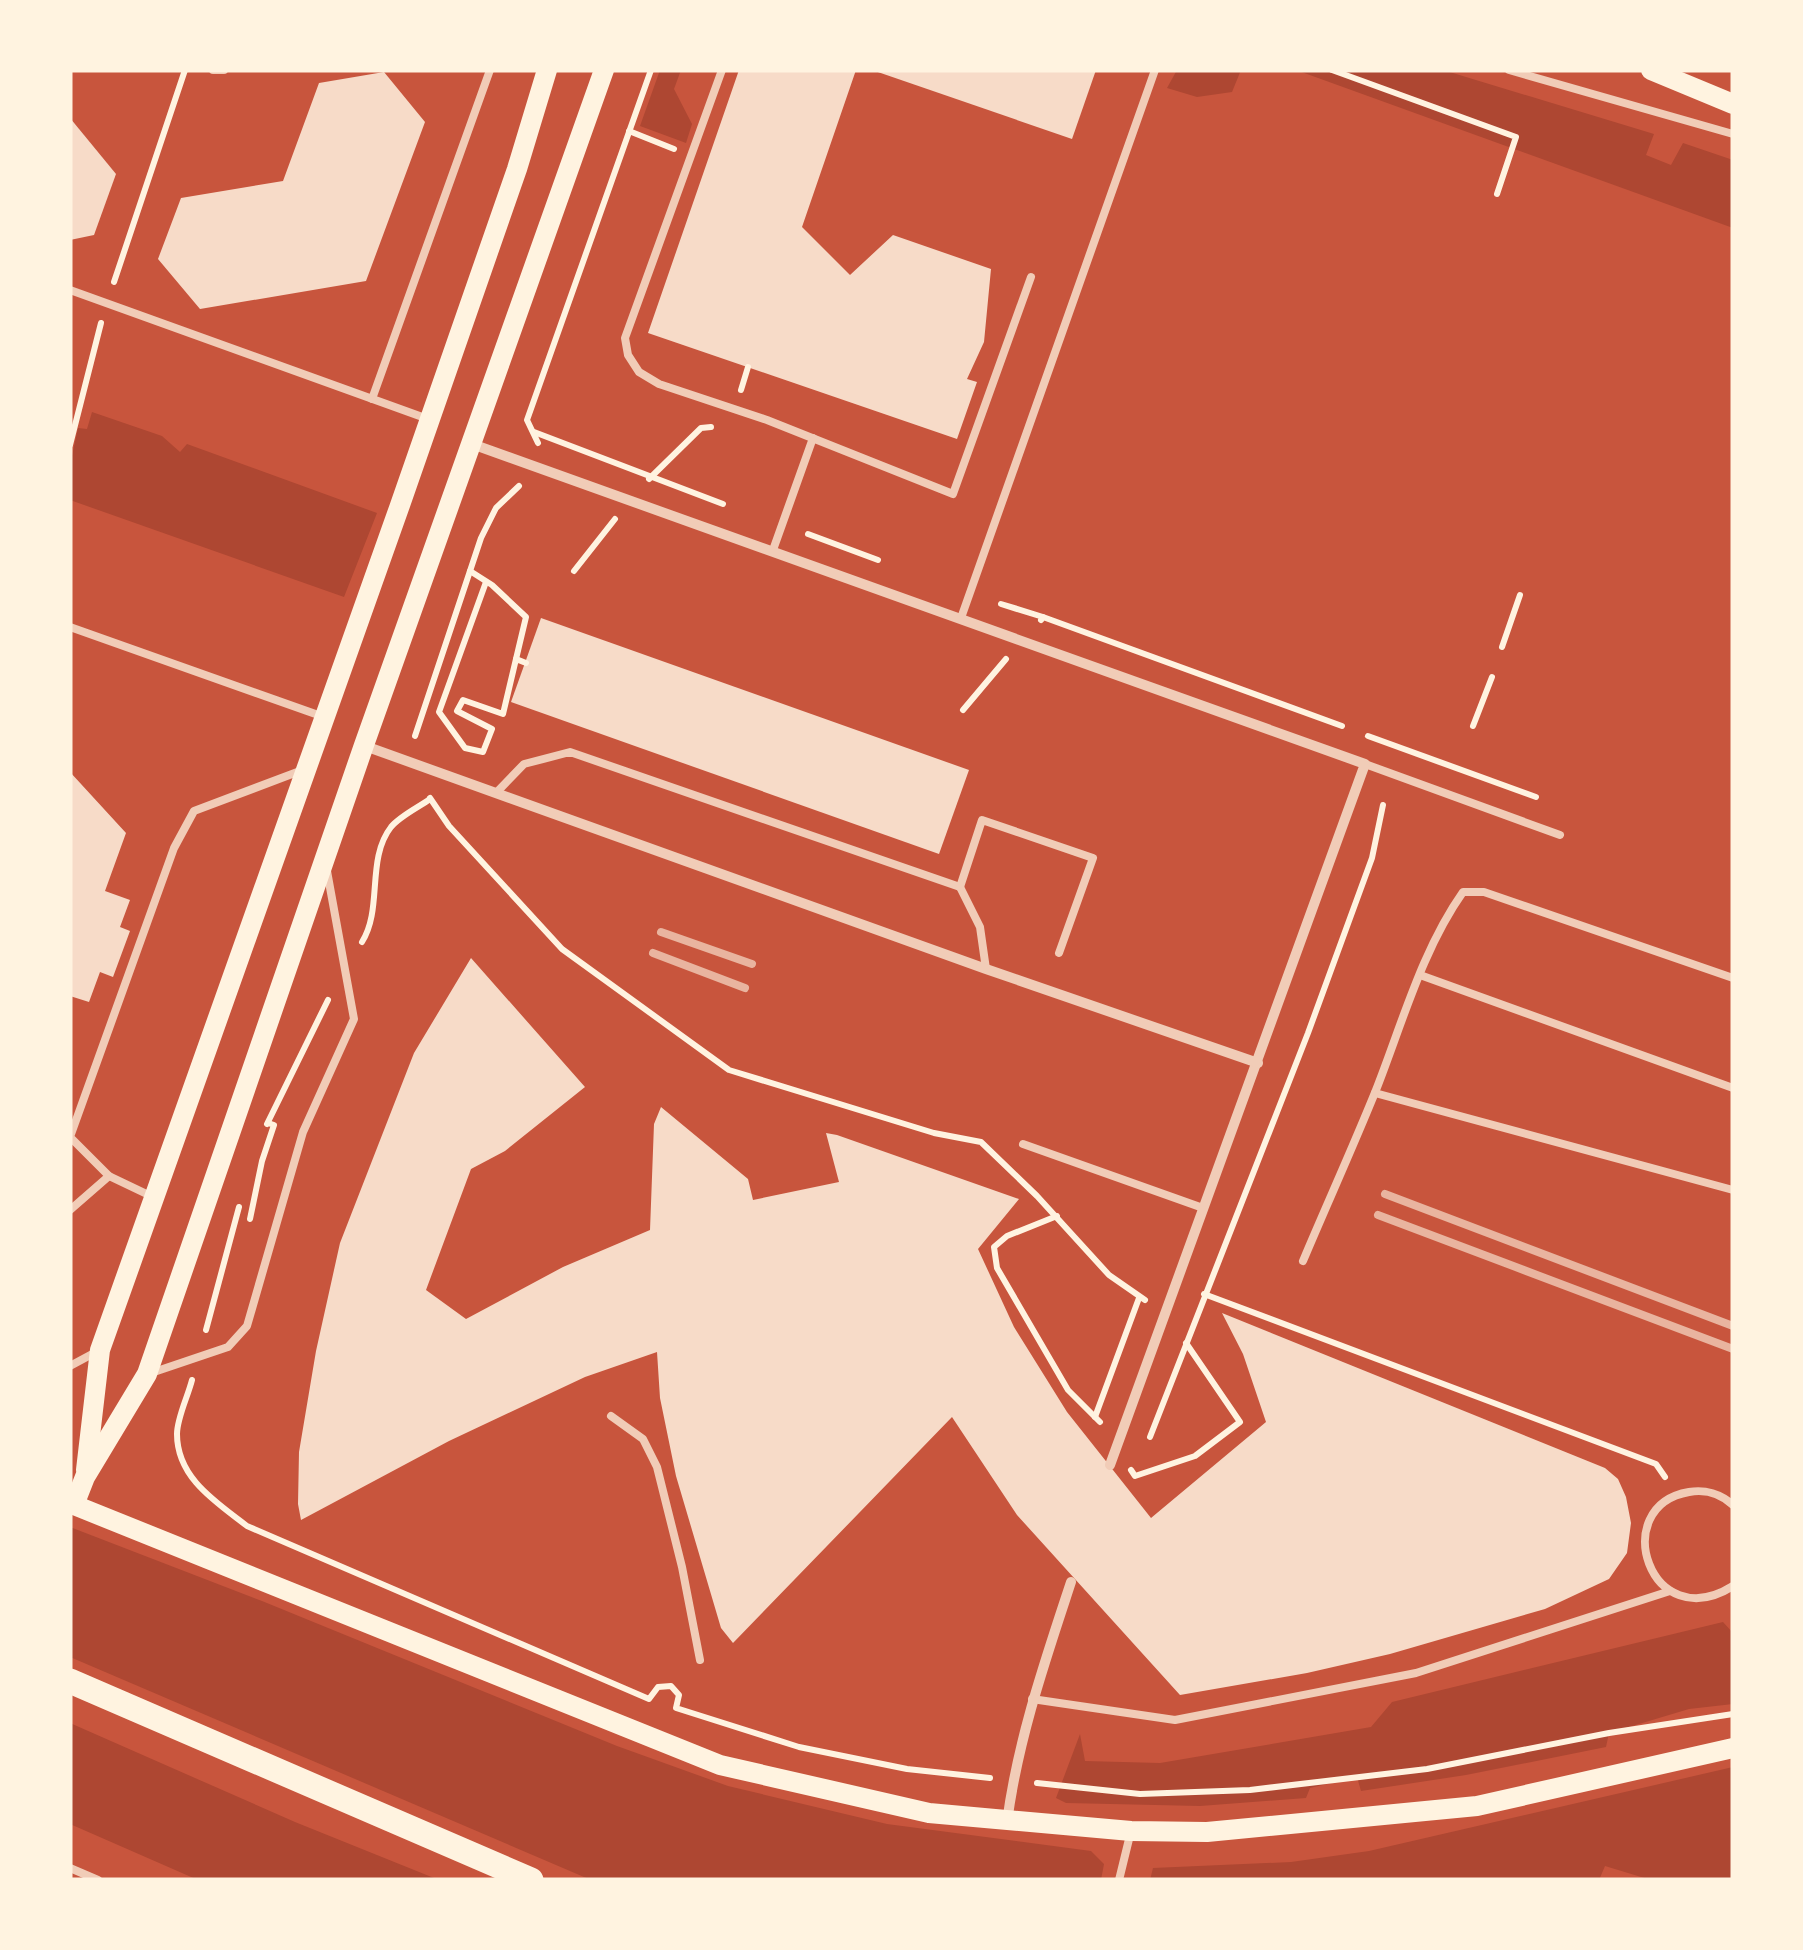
<svg xmlns="http://www.w3.org/2000/svg" width="1803" height="1950" font-family="Literata,serif">
<style>
.green{fill:#ae4732}
.building{fill:#f7dbc8}
.lines{fill:none;stroke-linecap:round;stroke-linejoin:round}
.path{stroke:#fff3e0;stroke-width:6}
.service{stroke:#f1ccb7;stroke-width:8}
.minor{stroke:#f1ccb7;stroke-width:10}
.secondary{stroke:#fff3e0;stroke-width:20}
.primary{stroke:#fff3e0;stroke-width:25}
.rail{stroke:#e9b49f;stroke-width:8}
</style>
<rect width="100%" height="100%" fill="#c8553d"/>
<g class="green">
<path d="M 660,70 L 681,70 L 674,89 L 692,124 L 686,143 L 640,126 Z"/>
<path d="M 1177,70 L 1241,70 L 1232,92 L 1197,97 L 1167,88 Z"/>
<path d="M 1296,70 L 1443,70 L 1654,134 L 1646,155 L 1671,165 L 1683,143 L 1733,160 L 1733,228 Z"/>
<path d="M 92,412 L 162,436 L 180,452 L 187,444 L 377,513 L 344,597 L 70,500 L 70,465 L 78,428 L 87,429 Z"/>
<path d="M 70,1527 L 262,1601 L 617,1746 L 728,1786 L 887,1824 L 1091,1851 L 1104,1864 L 1101,1880 L 591,1880 L 70,1657 Z"/>
<path d="M 1723,1622 L 1733,1633 L 1733,1704 L 1689,1709 L 1609,1733 L 1606,1747 L 1466,1775 L 1361,1791 L 1357,1777 L 1310,1788 L 1306,1798 L 1200,1806 L 1066,1803 L 1056,1798 L 1080,1734 L 1085,1761 L 1160,1763 L 1371,1727 L 1392,1702 Z"/>
<path d="M 70,1723 L 295,1822 L 439,1880 L 198,1880 L 70,1824 Z"/>
<path d="M 1733,1767 L 1733,1880 L 1651,1880 L 1605,1866 L 1599,1880 L 1150,1880 L 1153,1868 L 1291,1862 L 1369,1851 Z"/>
</g>
<g class="building">
<path d="M 739,70 L 856,70 L 802,227 L 850,275 L 893,235 L 991,269 L 984,342 L 967,379 L 977,382 L 957,439 L 648,333 Z"/>
<path d="M 872,70 L 1096,70 L 1072,139 Z"/>
<path d="M 384,72 L 425,122 L 366,281 L 200,309 L 158,259 L 181,198 L 283,181 L 319,83 Z"/>
<path d="M 70,118 L 116,174 L 94,235 L 70,240 Z"/>
<path d="M 541,618 L 969,770 L 939,854 L 511,702 Z"/>
<path d="M 70,772 L 126,833 L 105,891 L 130,900 L 120,927 L 130,931 L 113,977 L 100,972 L 89,1002 L 70,996 Z"/>
<path d="M 471,958 L 585,1087 L 505,1151 L 471,1169 L 426,1290 L 466,1319 L 563,1267 L 650,1230 L 654,1124 L 661,1107 L 748,1179 L 753,1200 L 839,1182 L 826,1133 L 837,1135 L 1019,1199 L 978,1249 L 1014,1327 L 1067,1412 L 1151,1518 L 1266,1422 L 1243,1354 L 1222,1313 L 1605,1468 L 1618,1479 L 1626,1497 L 1631,1523 L 1627,1553 L 1609,1579 L 1545,1609 L 1390,1654 L 1307,1673 L 1180,1695 L 1017,1515 L 952,1417 L 733,1643 L 721,1628 L 676,1476 L 660,1398 L 657,1352 L 585,1377 L 449,1441 L 301,1520 L 298,1504 L 299,1452 L 316,1351 L 340,1243 L 414,1053 Z"/>
</g>
<g class="lines">
<g class="path">
<path d="M 1332,70 L 1516,137 L 1497,194"/>
<path d="M 629,131 L 674,149"/>
<path d="M 114,282 L 185,70"/>
<path d="M 741,390 L 748,367"/>
<path d="M 534,432 L 723,504"/>
<path d="M 538,443 L 527,420 L 651,70"/>
<path d="M 70,445 L 101,323"/>
<path d="M 649,479 L 701,428 L 711,427"/>
<path d="M 808,534 L 878,560"/>
<path d="M 470,571 L 492,585 L 526,617 L 516,659"/>
<path d="M 574,571 L 615,519"/>
<path d="M 486,582 L 439,712 L 465,748 L 483,752 L 492,729 L 457,711 L 463,700 L 503,714 L 516,659 L 526,663"/>
<path d="M 1001,604 L 1043,617 L 1041,620"/>
<path d="M 1043,617 L 1342,726"/>
<path d="M 1502,647 L 1520,595"/>
<path d="M 963,710 L 1006,659"/>
<path d="M 1473,726 L 1492,677"/>
<path d="M 415,736 L 481,538 L 496,508 L 519,486"/>
<path d="M 1368,736 L 1536,797"/>
<path d="M 430,798 L 449,826 L 562,949 L 729,1070 L 934,1133 L 981,1142 L 1037,1196 L 1109,1275 L 1145,1300"/>
<path d="M 362,942 C 383,909 366,859 391,827 C 400,816 419,807 430,799"/>
<path d="M 267,1124 L 328,1000"/>
<path d="M 1057,1216 L 1007,1236 L 994,1247 L 997,1268 L 1068,1390 L 1100,1422"/>
<path d="M 250,1219 L 262,1161 L 274,1125 L 268,1123"/>
<path d="M 1204,1294 L 1656,1464 L 1665,1477"/>
<path d="M 206,1330 L 239,1207"/>
<path d="M 192,1380 C 188,1396 177,1418 177,1434 C 177,1478 216,1502 247,1526 L 649,1699 L 658,1687 L 671,1686 L 679,1695 L 676,1708 L 799,1747 L 907,1769 L 990,1778"/>
<path d="M 1095,1417 L 1139,1298"/>
<path d="M 1150,1437 L 1308,1033 L 1372,858 L 1383,805"/>
<path d="M 1131,1470 L 1135,1476 L 1195,1456 L 1240,1422 L 1186,1343"/>
<path d="M 1037,1783 L 1140,1794 L 1250,1790 L 1427,1769 L 1609,1733 L 1733,1714"/>
</g>
<g class="service">
<path d="M 213,70 L 224,70"/>
<path d="M 722,70 L 625,338 L 628,355 L 639,372 L 659,384 L 767,420 L 953,494 L 1031,277"/>
<path d="M 1509,70 L 1733,134"/>
<path d="M 70,290 L 428,419"/>
<path d="M 372,399 L 490,70"/>
<path d="M 773,550 L 813,438"/>
<path d="M 961,618 L 1155,70"/>
<path d="M 70,627 L 324,717"/>
<path d="M 1365,764 L 1560,835"/>
<path d="M 496,793 L 524,764 L 570,752 L 960,887 L 980,927 L 986,969"/>
<path d="M 960,887 L 982,820 L 1093,858 L 1059,953"/>
<path d="M 1420,975 L 1733,1088"/>
<path d="M 1375,1093 L 1733,1190"/>
<path d="M 1023,1144 L 1203,1208"/>
<path d="M 153,1197 L 109,1176 L 70,1137 L 174,848 L 194,811 L 300,771"/>
<path d="M 70,1210 L 109,1176"/>
<path d="M 1303,1261 C 1327,1204 1353,1147 1376,1090 C 1402,1024 1422,950 1463,892 L 1484,892 L 1733,978"/>
<path d="M 70,1366 L 96,1352"/>
<path d="M 151,1373 L 228,1347 L 247,1326 L 303,1132 L 354,1019 L 327,871"/>
<path d="M 611,1416 L 643,1439 L 657,1467 L 682,1567 L 700,1660"/>
<path d="M 1733,1505 C 1721,1494 1705,1489 1689,1492 C 1607,1506 1650,1638 1733,1586"/>
<path d="M 1032,1699 L 1175,1720 L 1416,1673 L 1670,1591"/>
<path d="M 70,1868 L 98,1880"/>
<path d="M 1119,1880 L 1131,1831"/>
</g>
<g class="minor">
<path d="M 472,444 L 1365,764 L 1110,1465"/>
<path d="M 365,746 L 986,969 L 1258,1063"/>
<path d="M 1007,1822 C 1018,1739 1045,1661 1071,1582"/>
</g>
<g class="secondary">
<path d="M 604,70 L 364,745 L 147,1374 L 85,1477 L 74,1505 L 720,1765 L 929,1813 L 1131,1831 L 1207,1832 L 1477,1806 L 1733,1748"/>
<path d="M 1651,70 L 1733,104"/>
<path d="M 86,1470 L 100,1350 L 399,508 L 517,169 L 547,70"/>
</g>
<path class="primary" d="M 70,1681 L 531,1880"/>
<g class="rail">
<path d="M 661,932 L 752,964"/>
<path d="M 653,953 L 745,988"/>
<path d="M 1385,1194 L 1733,1326"/>
<path d="M 1378,1215 L 1733,1349"/>
</g>
</g>
<rect width="1803" height="1950" fill="none" stroke="#fff3e0" stroke-width="145"/>
</svg>
